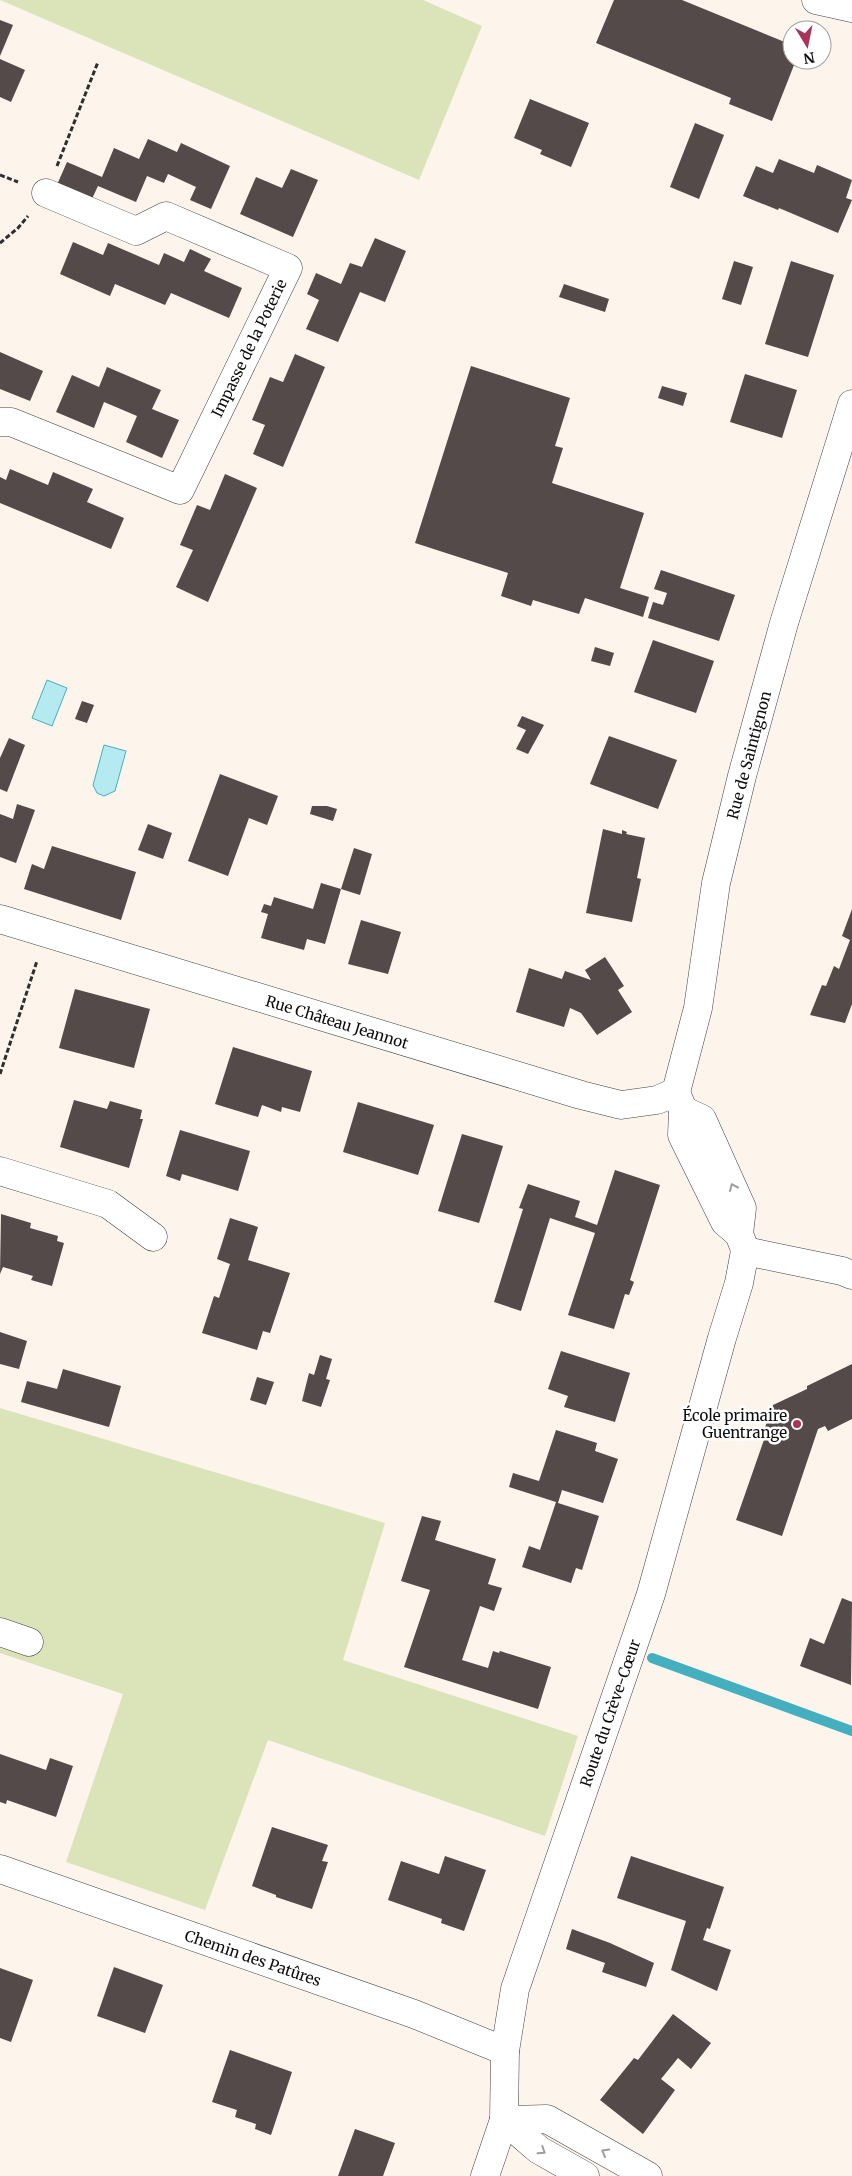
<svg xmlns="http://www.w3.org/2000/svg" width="852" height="2176" font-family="Merriweather,serif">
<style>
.green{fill:#dbe4b9}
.water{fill:#b5eaf0;stroke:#44b0bf}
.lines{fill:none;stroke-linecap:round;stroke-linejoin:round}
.stream{stroke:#44b0bf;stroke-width:10}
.building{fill:#534a49}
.street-casing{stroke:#3f3f3f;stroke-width:29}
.path{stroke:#2e2e2e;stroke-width:3;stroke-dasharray:5 2.5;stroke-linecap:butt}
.street{stroke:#fff;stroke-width:28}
.oneway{stroke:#9e9e9e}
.poi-dot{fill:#ad3259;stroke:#fff;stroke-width:2}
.labels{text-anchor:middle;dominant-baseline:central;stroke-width:5;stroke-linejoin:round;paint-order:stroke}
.street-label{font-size:15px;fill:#0c0c0c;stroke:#fff}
.poi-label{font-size:15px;fill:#0c0c0c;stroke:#fff;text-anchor:end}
</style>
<rect width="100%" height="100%" fill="#fdf5ec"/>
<g class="green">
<path d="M 0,0 L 423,0 L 482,26 L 419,180 Z"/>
<path d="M 0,1408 L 385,1523 L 343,1660 L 578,1736 L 545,1836 L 268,1740 L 205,1910 L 66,1862 L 123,1694 L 0,1653 Z"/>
</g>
<g class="water">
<path d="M 47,680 L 67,688 L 52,726 L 32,718 Z"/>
<path d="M 104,745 L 126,751 L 115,791 L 104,796 L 97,793 L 93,785 Z"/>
</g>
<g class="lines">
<path class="stream" d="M 652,1658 L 852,1731"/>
</g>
<g class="building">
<path d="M 614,0 L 682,0 L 792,45 L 792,60 L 796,60 L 772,121 L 729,104 L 731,98 L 596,43 Z"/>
<path d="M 0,20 L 13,25 L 0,56 Z"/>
<path d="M 0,59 L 25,70 L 11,102 L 0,97 Z"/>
<path d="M 530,99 L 589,123 L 571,167 L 540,154 L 542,150 L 514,138 Z"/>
<path d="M 695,123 L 724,135 L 699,199 L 670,187 Z"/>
<path d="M 148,139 L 177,152 L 181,143 L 230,166 L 211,209 L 190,200 L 196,187 L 168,174 L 164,183 L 147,176 L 136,202 L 98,186 L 90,203 L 56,187 L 67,162 L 102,177 L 114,148 L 139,159 Z"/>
<path d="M 779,159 L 814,173 L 817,165 L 852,180 L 846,198 L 852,200 L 838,233 L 779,208 L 778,210 L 743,196 L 756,166 L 773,173 Z"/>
<path d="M 291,169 L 318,180 L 293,237 L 240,214 L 256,177 L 282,188 Z"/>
<path d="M 375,238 L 406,251 L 385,302 L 360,292 L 338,342 L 306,329 L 319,300 L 307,294 L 316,273 L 341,284 L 350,263 L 362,267 Z"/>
<path d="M 73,242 L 103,255 L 108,243 L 159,265 L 164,253 L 184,262 L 190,249 L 211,259 L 204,271 L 242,288 L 229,318 L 171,293 L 165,305 L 115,284 L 110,296 L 60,274 Z"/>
<path d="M 734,261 L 753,267 L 741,305 L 722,299 Z"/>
<path d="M 791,261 L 834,275 L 808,357 L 765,344 Z"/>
<path d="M 564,284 L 609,299 L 605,312 L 559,297 Z"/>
<path d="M 0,352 L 43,371 L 30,401 L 0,389 Z"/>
<path d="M 295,354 L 325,367 L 283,467 L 253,454 L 265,425 L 252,420 L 270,377 L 283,382 Z"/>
<path d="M 471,366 L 570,398 L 555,446 L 563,448 L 552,483 L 644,513 L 620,588 L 649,597 L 643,617 L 585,598 L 579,614 L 533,600 L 531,606 L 501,596 L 508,573 L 415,543 Z"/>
<path d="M 107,367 L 161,390 L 152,409 L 179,420 L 162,458 L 126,442 L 137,416 L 104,402 L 94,428 L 56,412 L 72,375 L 99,387 Z"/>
<path d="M 745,374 L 797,390 L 782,438 L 730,422 Z"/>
<path d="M 662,386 L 687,393 L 683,406 L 658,398 Z"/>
<path d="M 10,469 L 48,485 L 53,472 L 93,489 L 87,502 L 124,518 L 111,549 L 0,503 L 0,477 L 6,480 Z"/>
<path d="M 225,474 L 257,488 L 208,602 L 176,587 L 193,550 L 180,545 L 197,505 L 210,510 Z"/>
<path d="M 661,570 L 735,595 L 719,641 L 648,618 L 653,602 L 663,605 L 667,593 L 654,589 Z"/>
<path d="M 653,640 L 714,661 L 696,713 L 634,692 Z"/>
<path d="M 595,647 L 614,653 L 610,666 L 591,661 Z"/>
<path d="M 82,701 L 94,705 L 87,723 L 75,719 Z"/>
<path d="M 522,716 L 544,725 L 528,754 L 516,749 L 526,730 L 517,726 Z"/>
<path d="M 609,736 L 677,760 L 658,809 L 590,784 Z"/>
<path d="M 9,738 L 25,745 L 7,792 L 0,789 L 0,758 Z"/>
<path d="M 220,774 L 278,796 L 267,825 L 249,818 L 228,876 L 188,861 Z"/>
<path d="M 17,804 L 35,810 L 16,863 L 0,857 L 0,814 L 13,819 Z"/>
<path d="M 312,806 L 327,806 L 337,809 L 333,821 L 310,814 Z"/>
<path d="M 148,824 L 172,833 L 163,859 L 138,850 Z"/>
<path d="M 603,829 L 622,834 L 622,830 L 627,832 L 626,834 L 645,838 L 637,878 L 641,879 L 632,922 L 586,913 Z"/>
<path d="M 52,846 L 136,872 L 121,920 L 24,889 L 32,864 L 44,869 Z"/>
<path d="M 354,848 L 372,854 L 360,895 L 341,889 L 325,944 L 307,939 L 304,950 L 261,938 L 268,914 L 261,912 L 264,904 L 271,906 L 274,897 L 313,909 L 321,883 L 341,889 Z"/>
<path d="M 852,909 L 852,1004 L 845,1023 L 810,1015 L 822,985 L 826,986 L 834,966 L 839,969 L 850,940 L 842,936 Z"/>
<path d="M 361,920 L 401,932 L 388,974 L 348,964 Z"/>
<path d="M 605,957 L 624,986 L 618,990 L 632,1012 L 597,1035 L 581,1013 L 570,1008 L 564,1027 L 516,1012 L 529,968 L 562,979 L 565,971 L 591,980 L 585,970 Z"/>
<path d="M 75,989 L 150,1009 L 134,1068 L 59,1048 Z"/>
<path d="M 233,1047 L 312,1071 L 300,1112 L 282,1107 L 281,1112 L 262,1105 L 258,1117 L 215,1104 Z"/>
<path d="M 74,1100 L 107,1109 L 110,1101 L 142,1110 L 140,1119 L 143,1119 L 129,1168 L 60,1147 Z"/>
<path d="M 358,1102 L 434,1125 L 418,1175 L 343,1152 Z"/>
<path d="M 180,1130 L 250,1151 L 238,1191 L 182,1174 L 180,1181 L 166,1176 Z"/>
<path d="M 462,1134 L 503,1146 L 479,1223 L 438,1211 Z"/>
<path d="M 615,1170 L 660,1185 L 630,1280 L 634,1282 L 629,1295 L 625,1294 L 614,1329 L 568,1315 L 595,1233 L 550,1218 L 521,1311 L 494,1302 L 523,1209 L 519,1208 L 528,1184 L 580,1201 L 575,1217 L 597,1225 Z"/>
<path d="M 1,1214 L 31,1223 L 30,1228 L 58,1236 L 57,1241 L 64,1243 L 52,1286 L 31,1280 L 33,1276 L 3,1267 L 0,1274 Z"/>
<path d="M 230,1218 L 258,1227 L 248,1260 L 290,1273 L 270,1333 L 263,1331 L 257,1350 L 202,1333 L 214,1296 L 219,1298 L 230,1264 L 217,1259 Z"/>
<path d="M 0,1332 L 27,1341 L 19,1369 L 0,1364 Z"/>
<path d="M 561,1351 L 630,1373 L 615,1422 L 564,1407 L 568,1396 L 548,1389 Z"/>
<path d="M 320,1355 L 332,1359 L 326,1379 L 330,1380 L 321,1407 L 302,1401 L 309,1373 L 314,1375 Z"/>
<path d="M 852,1364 L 852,1419 L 828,1431 L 825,1426 L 818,1429 L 782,1536 L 736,1520 L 766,1434 L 763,1433 L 773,1405 L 807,1389 L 807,1386 Z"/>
<path d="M 63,1369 L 121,1386 L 109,1427 L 21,1402 L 27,1381 L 57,1389 Z"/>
<path d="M 257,1377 L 274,1382 L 266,1405 L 250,1400 Z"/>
<path d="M 556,1430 L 597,1443 L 595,1451 L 618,1459 L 603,1503 L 562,1490 L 558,1503 L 599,1516 L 582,1570 L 576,1568 L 571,1583 L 522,1567 L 529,1546 L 540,1550 L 556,1502 L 509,1487 L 513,1473 L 539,1481 Z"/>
<path d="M 422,1516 L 441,1521 L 435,1540 L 496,1559 L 488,1584 L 502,1588 L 494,1611 L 480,1606 L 462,1660 L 488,1668 L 493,1651 L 499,1653 L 500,1651 L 551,1667 L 538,1709 L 404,1667 L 430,1590 L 401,1581 Z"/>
<path d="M 842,1598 L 852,1602 L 851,1685 L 800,1666 L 810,1638 L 824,1644 Z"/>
<path d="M 0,1754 L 46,1770 L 50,1758 L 73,1766 L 56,1817 L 7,1800 L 6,1804 L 0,1802 Z"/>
<path d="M 272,1827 L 328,1845 L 322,1861 L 328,1862 L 312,1909 L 276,1897 L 276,1895 L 252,1886 Z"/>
<path d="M 445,1856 L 486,1870 L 464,1931 L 441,1923 L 442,1919 L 388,1900 L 401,1861 L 439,1874 Z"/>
<path d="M 631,1856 L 724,1887 L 710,1929 L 707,1928 L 703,1940 L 731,1950 L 717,1991 L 671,1970 L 686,1921 L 617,1898 Z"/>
<path d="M 572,1929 L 610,1943 L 654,1963 L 646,1987 L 602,1972 L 605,1963 L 566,1949 Z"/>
<path d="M 114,1967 L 163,1985 L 145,2033 L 97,2016 Z"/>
<path d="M 0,1968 L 33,1980 L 11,2042 L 0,2038 Z"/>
<path d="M 673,2014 L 711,2043 L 691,2069 L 678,2058 L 661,2079 L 675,2090 L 643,2134 L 600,2100 L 634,2058 L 638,2060 Z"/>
<path d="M 230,2050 L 292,2072 L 271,2135 L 255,2129 L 256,2124 L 235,2117 L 237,2110 L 212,2102 Z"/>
<path d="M 355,2129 L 395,2143 L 383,2176 L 338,2176 Z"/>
</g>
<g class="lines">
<g class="street-casing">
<g id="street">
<path d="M 816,0 L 852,8"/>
<path d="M 0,422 L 11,422 L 180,490 L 288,268 L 166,216 L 136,231 L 46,193"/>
<path d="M 0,919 L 581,1095 L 621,1105 L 657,1100 L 676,1092"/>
<path d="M 683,1110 L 702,1119 L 742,1208 L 739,1234 L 744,1247"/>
<path d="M 0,1171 L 108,1204 L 153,1237"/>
<path d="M 739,1234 L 725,1222 L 682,1135 L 683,1110 L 676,1092 L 698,1008 L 716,883 L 742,776 L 784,623 L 852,404"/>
<path d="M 745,1251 L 842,1271 L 852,1275"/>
<path d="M 0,1632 L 29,1642"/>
<path d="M 0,1869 L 414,2014 L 505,2051"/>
<path d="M 504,2120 L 547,2119 L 648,2176"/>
<path d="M 504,2120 L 539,2150 L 585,2176"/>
<path d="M 485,2176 L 504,2120 L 505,2051 L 515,1989 L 651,1594 L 722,1338 L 739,1283 L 745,1251"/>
</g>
</g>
<g class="path">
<path d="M 57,166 L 98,62"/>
<path d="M 0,175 L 18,182"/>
<path d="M 0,243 L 18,228 L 28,216"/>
<path d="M 0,1074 L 37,961"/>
</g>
<use href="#street" class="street"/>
</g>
<defs><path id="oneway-chevron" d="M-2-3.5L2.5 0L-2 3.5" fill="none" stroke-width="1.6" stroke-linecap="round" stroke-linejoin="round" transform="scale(1.25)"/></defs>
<g class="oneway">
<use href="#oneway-chevron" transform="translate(733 1187) rotate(-114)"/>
<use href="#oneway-chevron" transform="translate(542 2151) rotate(33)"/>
<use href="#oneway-chevron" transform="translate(605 2152) rotate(-150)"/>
</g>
<circle class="poi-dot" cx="797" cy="1424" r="5"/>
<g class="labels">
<g class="street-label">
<text transform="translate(249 348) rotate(-64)">Impasse de la Poterie</text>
<text transform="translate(749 755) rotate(-75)">Rue de Saintignon</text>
<text transform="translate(337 1022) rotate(17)">Rue Château Jeannot</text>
<text transform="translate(610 1713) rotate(-71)">Route du Crève-Cœur</text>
<text transform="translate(253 1958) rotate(19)">Chemin des Patûres</text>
</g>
<g class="poi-label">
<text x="787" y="1415">École primaire<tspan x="787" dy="17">Guentrange</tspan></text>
</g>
</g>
<g transform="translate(807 45) rotate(170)"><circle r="24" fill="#ffffff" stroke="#9e9e9e"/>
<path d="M0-4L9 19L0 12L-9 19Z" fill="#ad3259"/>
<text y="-8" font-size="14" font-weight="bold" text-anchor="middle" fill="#0c0c0c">N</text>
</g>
</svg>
